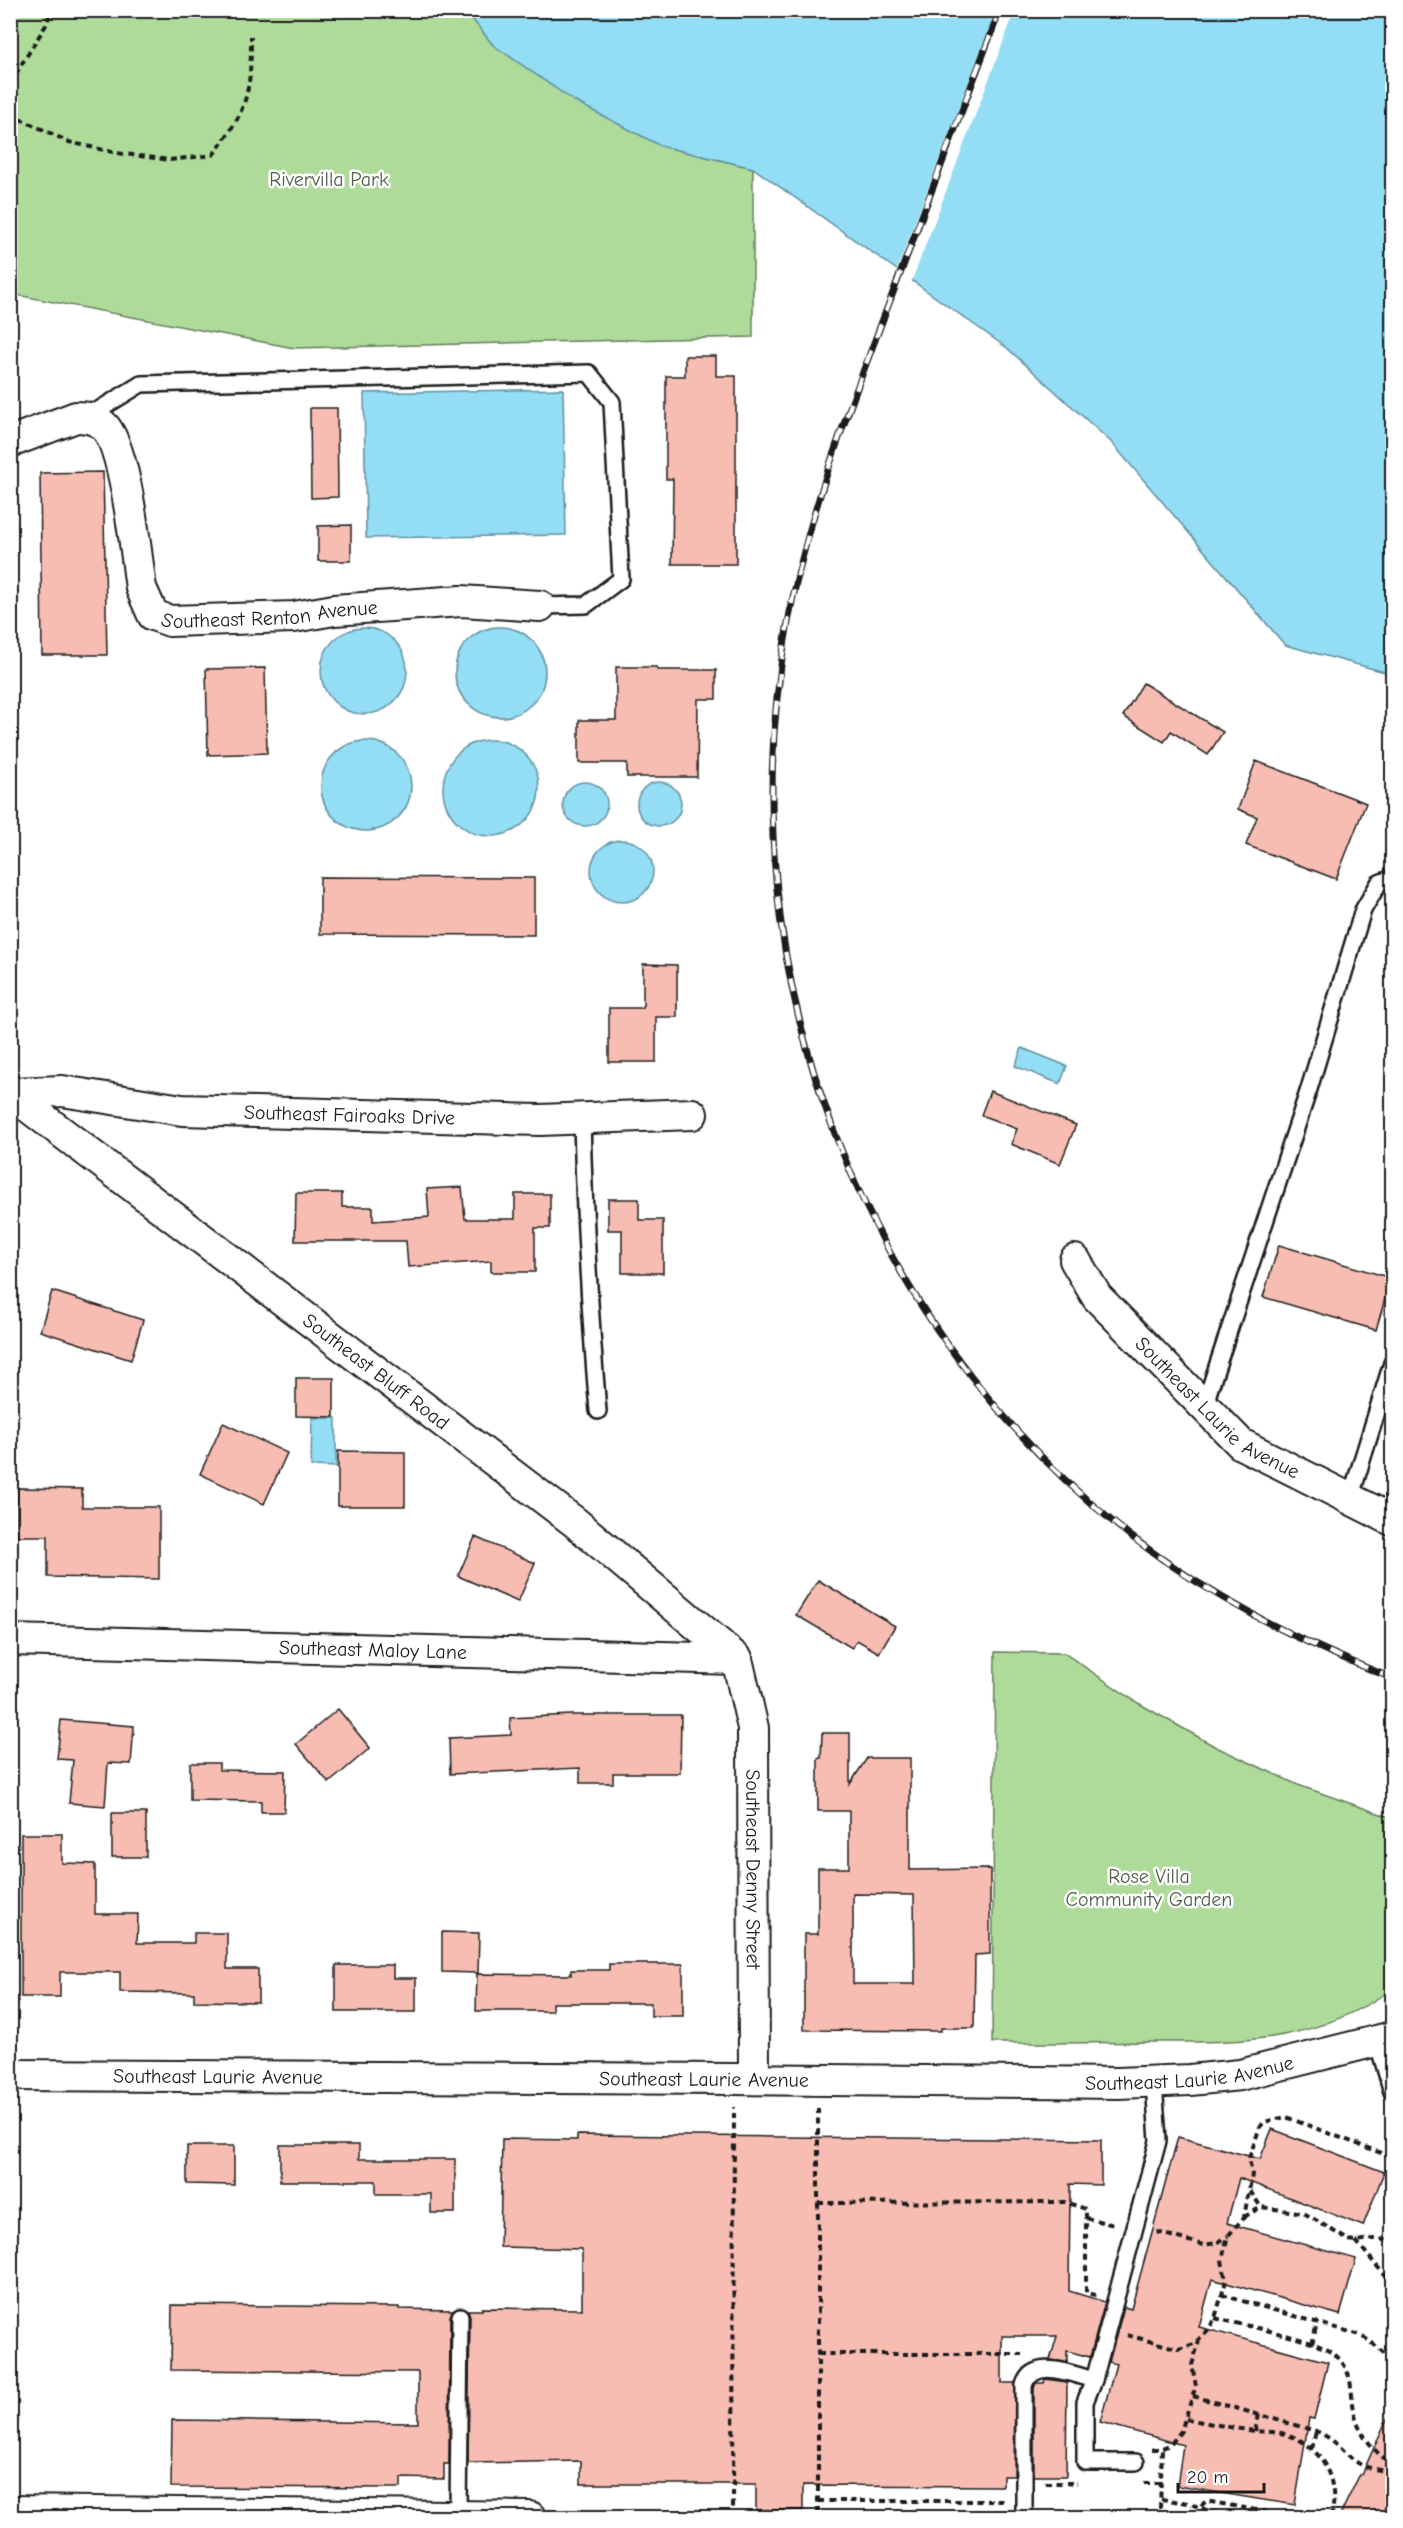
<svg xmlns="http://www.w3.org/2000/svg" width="1403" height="2528" font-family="'Comic Neue',sans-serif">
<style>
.green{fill:#aedb9a;stroke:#657c5b;stroke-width:1.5}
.water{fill:#93ddf5;stroke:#63909e;stroke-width:1.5}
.pier{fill:#fff}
.building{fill:#f7bcb2;stroke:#1c1c1c;stroke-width:1.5;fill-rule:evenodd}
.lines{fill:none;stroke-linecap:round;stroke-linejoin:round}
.lane-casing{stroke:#1c1c1c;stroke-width:20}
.street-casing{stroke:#1c1c1c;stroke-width:34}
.path{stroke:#1c1c1c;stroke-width:4;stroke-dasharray:6 4.5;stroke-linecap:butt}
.lane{stroke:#fff;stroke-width:15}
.street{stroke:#fff;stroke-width:30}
.rail-casing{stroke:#1c1c1c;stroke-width:7}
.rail{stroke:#fff;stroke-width:4.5;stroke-dasharray:14;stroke-linecap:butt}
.labels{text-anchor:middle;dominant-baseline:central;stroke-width:5;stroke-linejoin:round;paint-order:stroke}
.park-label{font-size:20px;fill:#4f5f48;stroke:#fff}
.street-label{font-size:20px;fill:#1c1c1c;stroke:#fff}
</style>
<rect width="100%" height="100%" fill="#fff"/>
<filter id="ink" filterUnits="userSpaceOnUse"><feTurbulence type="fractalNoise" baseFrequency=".0167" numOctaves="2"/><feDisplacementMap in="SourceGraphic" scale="12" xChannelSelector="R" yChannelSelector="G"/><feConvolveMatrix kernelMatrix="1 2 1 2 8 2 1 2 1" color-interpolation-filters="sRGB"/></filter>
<g filter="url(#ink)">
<g class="green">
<path d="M 10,11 L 466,11 L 493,45 L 661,146 L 753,168 L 753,337 L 294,348 L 11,294 Z"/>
<path d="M 995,1652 L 1064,1653 L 1138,1703 L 1216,1747 L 1298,1785 L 1392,1818 L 1392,1989 C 1312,2045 1241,2042 1148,2042 C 1096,2043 1044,2043 992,2043 Z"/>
</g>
<g class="water">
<path d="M 466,11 L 1392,11 L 1392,674 L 1285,645 L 1111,442 L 1007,348 L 753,168 L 661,146 L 574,101 L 493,45 Z"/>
<path d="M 563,389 L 566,535 L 366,538 L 364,393 Z"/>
<circle cx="500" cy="672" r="45"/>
<circle cx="364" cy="671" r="43"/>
<circle cx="491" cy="788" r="48"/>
<circle cx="366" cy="786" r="45"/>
<circle cx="585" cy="804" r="22"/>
<circle cx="659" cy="804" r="22"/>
<circle cx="622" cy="871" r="31"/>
<path d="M 1022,1048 L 1067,1066 L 1060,1084 L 1015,1066 Z"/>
<path d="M 312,1418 L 336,1418 L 336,1467 L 311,1466 Z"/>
</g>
<path class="pier" d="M 996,11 L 1015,11 L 911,283 L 896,272 Z"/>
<g class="building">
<path d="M 685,356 L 716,356 L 716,376 L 736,376 L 736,564 L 672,564 L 673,479 L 666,479 L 666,376 L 685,376 Z"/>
<path d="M 310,408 L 337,408 L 338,497 L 311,498 Z"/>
<path d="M 103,472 L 107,655 L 42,655 L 40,473 Z"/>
<path d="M 351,525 L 351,561 L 318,561 L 318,526 Z"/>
<path d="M 616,667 L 657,667 L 657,670 L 716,670 L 716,699 L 698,699 L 697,777 L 627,777 L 627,763 L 579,763 L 579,720 L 616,720 Z"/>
<path d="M 265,668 L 267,753 L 208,755 L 206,669 Z"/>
<path d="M 1143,683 L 1223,732 L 1208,755 L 1171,731 L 1164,742 L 1123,716 Z"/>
<path d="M 1256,761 L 1366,803 L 1336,879 L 1246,845 L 1257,817 L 1238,809 Z"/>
<path d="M 320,877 L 534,878 L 534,935 L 320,934 Z"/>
<path d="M 643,964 L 677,965 L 677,1017 L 656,1017 L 656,1062 L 609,1062 L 609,1008 L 643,1008 Z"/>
<path d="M 990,1091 L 1076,1125 L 1060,1164 L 1011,1144 L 1017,1129 L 981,1115 Z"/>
<path d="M 462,1187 L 465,1219 L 515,1219 L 515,1194 L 550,1194 L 550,1228 L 535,1228 L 535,1272 L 491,1272 L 491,1261 L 408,1267 L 406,1241 L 295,1241 L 296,1193 L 342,1193 L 342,1207 L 373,1207 L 373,1221 L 429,1217 L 427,1189 Z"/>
<path d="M 608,1199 L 639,1199 L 639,1220 L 663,1220 L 663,1273 L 622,1273 L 622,1230 L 608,1230 Z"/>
<path d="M 1279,1245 L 1391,1278 L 1376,1330 L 1263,1297 Z"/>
<path d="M 52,1291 L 143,1320 L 131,1360 L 40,1331 Z"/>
<path d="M 296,1378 L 334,1378 L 334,1417 L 296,1416 Z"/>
<path d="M 223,1423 L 287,1453 L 264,1504 L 200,1474 Z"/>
<path d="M 338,1451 L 405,1452 L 405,1506 L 338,1506 Z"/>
<path d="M 17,1488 L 82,1489 L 82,1507 L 159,1507 L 159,1579 L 48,1577 L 48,1536 L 17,1536 Z"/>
<path d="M 475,1537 L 535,1563 L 518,1602 L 458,1576 Z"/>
<path d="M 818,1580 L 895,1626 L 879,1653 L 857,1640 L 852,1648 L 796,1615 Z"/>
<path d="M 338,1709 L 370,1748 L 329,1783 L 296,1744 Z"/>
<path d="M 571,1715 L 681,1715 L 680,1773 L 613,1773 L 613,1783 L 580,1783 L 580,1768 L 450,1774 L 449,1738 L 511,1735 L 510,1718 Z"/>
<path d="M 61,1720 L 134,1726 L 131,1764 L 108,1763 L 105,1806 L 69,1803 L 73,1760 L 57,1759 Z"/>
<path d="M 822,1733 L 850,1733 L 850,1784 L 867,1758 L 910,1758 L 910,1870 L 990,1869 L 990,1954 L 975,1955 L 974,2028 L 941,2028 L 941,2031 L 804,2030 L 804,1934 L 818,1934 L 818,1868 L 849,1868 L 849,1811 L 818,1811 L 818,1758 L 821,1758 ZM 853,1894 L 914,1895 L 915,1984 L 853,1984 Z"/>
<path d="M 190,1763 L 219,1763 L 219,1770 L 285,1771 L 284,1812 L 261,1812 L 261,1801 L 190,1800 Z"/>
<rect x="112" y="1813" width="34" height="44"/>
<path d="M 21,1834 L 62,1834 L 62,1863 L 95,1864 L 95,1914 L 138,1914 L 137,1943 L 194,1943 L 194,1933 L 227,1933 L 227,1969 L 258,1969 L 258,2002 L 194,2001 L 194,1993 L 120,1992 L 120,1972 L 60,1972 L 60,1997 L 21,1997 Z"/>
<path d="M 442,1932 L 479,1933 L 478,1973 L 442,1972 Z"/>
<path d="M 609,1964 L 683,1964 L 683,2016 L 651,2016 L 651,2003 L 552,2003 L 552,2011 L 476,2011 L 477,1974 L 571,1975 L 571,1970 L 609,1970 Z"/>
<path d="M 336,1965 L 393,1965 L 393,1978 L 416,1978 L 416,2012 L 336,2012 Z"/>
<path d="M 1272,2129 L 1384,2172 L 1363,2226 L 1239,2178 L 1227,2223 L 1356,2259 L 1340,2315 L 1212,2279 L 1199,2327 L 1328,2362 L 1314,2419 L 1309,2418 L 1295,2505 L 1177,2486 L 1183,2445 L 1100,2422 L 1116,2364 L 1109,2362 L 1124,2307 L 1131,2309 L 1178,2137 L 1260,2159 Z"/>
<path d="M 577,2135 L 1101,2140 L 1101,2185 L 1070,2184 L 1069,2291 L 1105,2302 L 1090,2357 L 1067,2351 L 1067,2362 L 1050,2360 L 1057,2336 L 1002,2336 L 1002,2383 L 1015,2383 L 1014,2476 L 1003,2476 L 1003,2486 L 803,2485 L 803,2510 L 756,2510 L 756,2484 L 581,2484 L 581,2461 L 468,2463 L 470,2316 L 468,2310 L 482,2310 L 482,2308 L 582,2309 L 582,2249 L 500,2247 L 502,2139 L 577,2140 Z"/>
<path d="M 280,2145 L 359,2145 L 359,2159 L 455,2159 L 455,2213 L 431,2213 L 431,2194 L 376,2194 L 376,2181 L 280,2181 Z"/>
<path d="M 187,2146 L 234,2146 L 234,2185 L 187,2184 Z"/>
<path d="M 172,2305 L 399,2307 L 399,2309 L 453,2310 L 450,2316 L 449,2464 L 444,2464 L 444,2479 L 401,2478 L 401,2488 L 171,2487 L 172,2420 L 418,2423 L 418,2372 L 171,2370 Z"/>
<path d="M 1045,2379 L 1067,2382 L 1066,2476 L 1034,2476 L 1034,2388 L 1036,2383 L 1044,2383 Z"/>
<path d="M 1392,2408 L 1392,2517 L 1339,2517 L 1360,2474 L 1362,2474 Z"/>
</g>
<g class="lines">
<g class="lane-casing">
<g id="lane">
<path d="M 87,417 L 141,384 L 589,373 L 612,402 L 621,579 L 586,605 L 540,606"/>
<path d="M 582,1118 C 584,1217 590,1314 598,1411"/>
<path d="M 1204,1406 L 1309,1089 L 1363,910 L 1379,883 L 1392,878"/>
<path d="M 1350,1499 L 1392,1363"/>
<path d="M 1377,2041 L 1392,2092"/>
<path d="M 1136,2462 L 1085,2462 L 1085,2402 L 1094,2380 L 1158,2141 L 1154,2082"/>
<path d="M 458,2516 L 460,2316"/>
<path d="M 1024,2518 L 1024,2385 C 1034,2356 1073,2375 1094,2380"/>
</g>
</g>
<g class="street-casing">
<g id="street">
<path id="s1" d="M 10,442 L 76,417 C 86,417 95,418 103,425 C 126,445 136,555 141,588 L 153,615 L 170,621 L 294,617 L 334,610 L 461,601 L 540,606"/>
<path id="s2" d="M 10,1093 L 576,1523 L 737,1659"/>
<path id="s3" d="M 11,1093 L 62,1091 L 182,1110 L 540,1120 L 692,1114"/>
<path id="s4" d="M 1075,1260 L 1097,1297 L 1241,1444 L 1392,1520"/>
<path id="s5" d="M 10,1640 L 737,1659"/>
<path id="s6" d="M 737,1659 L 753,1728 L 754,2079"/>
<path id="s7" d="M 10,2075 L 734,2079 L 1118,2083 L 1190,2080 L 1240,2075 L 1392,2037"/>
<path d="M 10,2511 L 530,2517"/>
</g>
</g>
<g class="path">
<path d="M 10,83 L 46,25 L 51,10"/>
<path d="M 10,114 L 69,142 L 117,153 L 170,160 L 213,155 C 248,109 251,93 251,36"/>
<path d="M 818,2108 L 818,2518"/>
<path d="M 1250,2191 L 1261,2207 L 1304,2213 L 1348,2240 C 1364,2243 1376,2234 1392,2243"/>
<path d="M 818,2203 L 1065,2202 L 1086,2209 L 1086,2293 L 1096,2295"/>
<path d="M 1244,2217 L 1261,2207"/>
<path d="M 1086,2218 L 1114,2225"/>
<path d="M 1157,2232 L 1203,2245 L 1217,2243 L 1228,2236"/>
<path d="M 1356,2241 L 1386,2277 L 1392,2288"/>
<path d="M 1222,2295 L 1357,2334 L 1370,2341 L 1392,2360"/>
<path d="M 1215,2318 C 1241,2325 1317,2339 1334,2354 C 1356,2371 1349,2396 1356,2418 C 1362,2437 1376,2454 1392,2464"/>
<path d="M 1127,2335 L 1179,2349 L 1194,2344 L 1209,2329 L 1215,2318 L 1226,2281 L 1222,2260 L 1225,2247 L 1228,2236 L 1244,2217 L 1252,2175 L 1249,2158 L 1260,2127 L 1264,2122 L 1286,2117 L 1381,2153 L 1392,2153"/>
<path d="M 1312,2344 L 1317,2323"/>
<path d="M 818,2354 L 1022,2354"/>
<path d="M 1193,2396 L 1316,2431 C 1352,2447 1344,2469 1392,2471"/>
<path d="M 1186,2419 C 1209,2423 1232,2428 1255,2431 C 1266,2432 1277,2431 1288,2435 C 1323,2446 1340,2483 1331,2518"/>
<path d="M 1255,2431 L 1259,2415"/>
<path d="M 1152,2449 L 1159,2449 L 1170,2445 L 1181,2431 L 1196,2386 L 1192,2365 L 1199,2341"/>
<path d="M 1312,2449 L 1316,2431"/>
<path d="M 1045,2483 L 1077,2483"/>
<path d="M 1144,2483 L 1162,2483"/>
<path d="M 1161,2499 L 1188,2503 L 1228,2518"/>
<path d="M 818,2501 L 1004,2501"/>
<path d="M 1201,2506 L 1206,2501 L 1267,2512"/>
<path d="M 1160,2508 L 1162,2448"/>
<path d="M 733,2518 L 734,2107"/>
</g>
<use href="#lane" class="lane"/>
<use href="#street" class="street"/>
<g class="rail-casing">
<path id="rail" d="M 1000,10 C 963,106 927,202 891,298 C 850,406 807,514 787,628 C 725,968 859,1326 1132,1537 C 1213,1599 1298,1641 1392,1678"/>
</g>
<use href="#rail" class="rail"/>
</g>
</g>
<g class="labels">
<g class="park-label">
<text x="329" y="179">Rivervilla Park</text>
<text x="1149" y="1876">Rose Villa<tspan x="1149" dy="23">Community Garden</tspan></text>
</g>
<g class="street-label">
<text stroke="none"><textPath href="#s1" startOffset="416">Southeast Renton Avenue</textPath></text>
<text stroke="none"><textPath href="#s3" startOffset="340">Southeast Fairoaks Drive</textPath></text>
<text stroke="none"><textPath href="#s2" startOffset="460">Southeast Bluff Road</textPath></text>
<text stroke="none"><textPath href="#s4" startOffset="208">Southeast Laurie Avenue</textPath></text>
<text stroke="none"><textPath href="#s5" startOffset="363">Southeast Maloy Lane</textPath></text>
<text stroke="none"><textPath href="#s6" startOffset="212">Southeast Denny Street</textPath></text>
<text stroke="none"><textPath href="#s7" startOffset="1180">Southeast Laurie Avenue</textPath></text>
<text stroke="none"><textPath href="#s7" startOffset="208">Southeast Laurie Avenue</textPath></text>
<text stroke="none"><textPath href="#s7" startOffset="694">Southeast Laurie Avenue</textPath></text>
</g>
</g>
<rect width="1403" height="2528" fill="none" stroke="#fff" stroke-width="36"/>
<rect x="18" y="18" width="1367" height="2492" fill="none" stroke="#1c1c1c" stroke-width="2" filter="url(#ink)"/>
<path d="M1178 2483v9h86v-9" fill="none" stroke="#1c1c1c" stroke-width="3"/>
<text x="1187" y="2483" font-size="18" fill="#1c1c1c" stroke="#ffffff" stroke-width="4.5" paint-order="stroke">20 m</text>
</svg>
